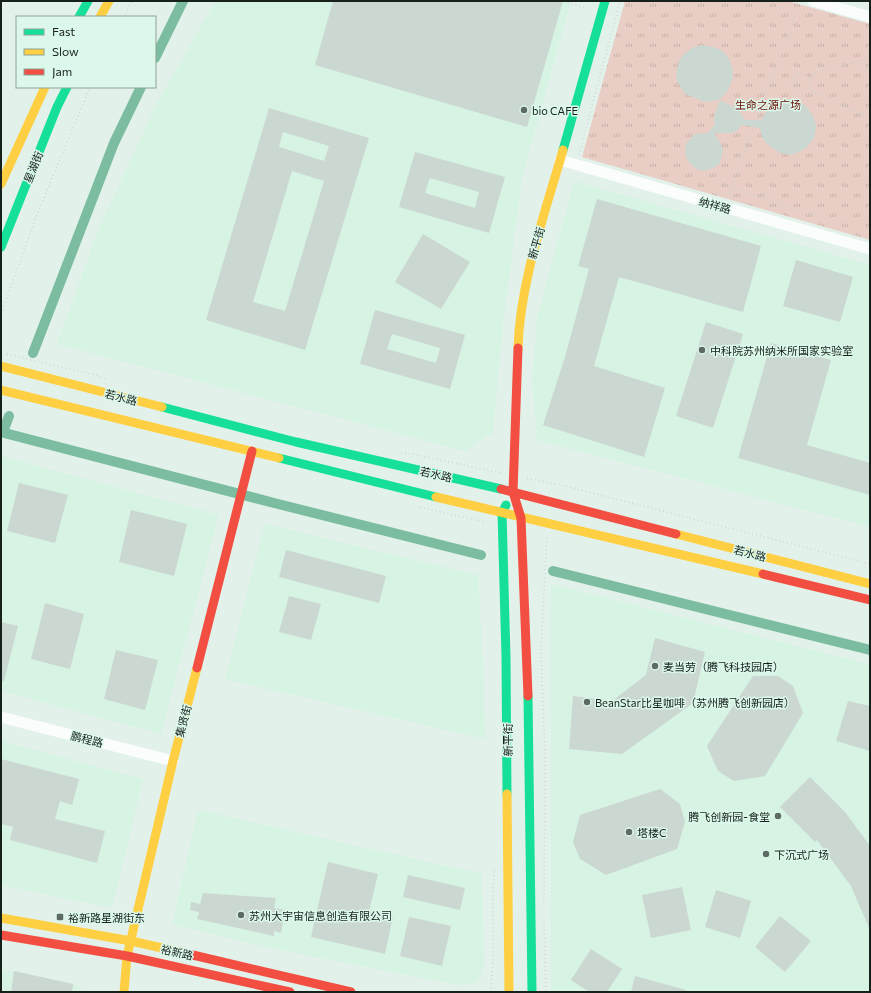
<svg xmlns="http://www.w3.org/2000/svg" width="871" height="993" font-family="Commissioner,'Noto Sans SC',sans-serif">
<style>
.built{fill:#d7f3e4}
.grass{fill:url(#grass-tufts)}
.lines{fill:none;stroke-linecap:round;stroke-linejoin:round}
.canal{stroke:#7cbda1;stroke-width:10}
.building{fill:#cbd7d1;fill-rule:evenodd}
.path{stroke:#cfd4d1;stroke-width:1.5;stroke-dasharray:1 3;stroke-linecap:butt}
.street{stroke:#fbfdfc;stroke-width:11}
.fast{stroke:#16e098;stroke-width:9}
.slow{stroke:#ffcf43;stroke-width:9}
.jam{stroke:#f24e42;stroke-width:9}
.poi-dot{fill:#5e6a64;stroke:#dcf8ea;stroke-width:1.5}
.labels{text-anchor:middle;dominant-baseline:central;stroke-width:3;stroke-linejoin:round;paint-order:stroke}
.park-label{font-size:11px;fill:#6a0a00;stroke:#dcf8ea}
.poi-label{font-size:11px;fill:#17211c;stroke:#dcf8ea;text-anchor:start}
.street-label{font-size:11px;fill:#17211c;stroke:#dcf8ea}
</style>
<defs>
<pattern id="grass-tufts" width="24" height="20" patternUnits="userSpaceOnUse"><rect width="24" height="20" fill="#e8cec4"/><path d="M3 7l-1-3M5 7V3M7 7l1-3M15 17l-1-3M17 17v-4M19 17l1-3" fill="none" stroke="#c6b1a8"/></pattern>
</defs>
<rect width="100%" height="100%" fill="#e2f2ea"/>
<g class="built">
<path d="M 215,1 L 571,1 L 522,178 L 503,324 L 493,432 L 465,451 L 57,344 L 99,228 L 156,105 Z"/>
<path d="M 574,181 L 870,265 L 870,527 L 537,440 L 532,382 L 537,318 Z"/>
<path d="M 1,456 L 219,515 L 161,734 L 1,691 Z"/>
<path d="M 265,524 L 478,575 L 483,660 L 485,739 L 225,679 Z"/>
<path d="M 551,584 L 870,664 L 870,992 L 551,992 Z"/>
<path d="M 1,741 L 143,779 L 112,908 L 1,885 Z"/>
<path d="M 198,810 L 482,874 L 484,968 L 481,976 L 474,983 L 460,985 L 298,954 L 172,925 Z"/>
<path d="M 1,969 L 73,984 L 86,992 L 1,992 Z"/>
</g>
<path class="grass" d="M 625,1 L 788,1 L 870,24 L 870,240 L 582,157 Z"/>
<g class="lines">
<g class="canal">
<path d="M 155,58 L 183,1"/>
<path d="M 33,353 L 114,143 L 141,87"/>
<path d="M 1,432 L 278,504 L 481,555"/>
<path d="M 3,432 L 9,416"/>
<path d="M 553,571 L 870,650"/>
</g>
</g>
<g class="building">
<path d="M 333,1 L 563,1 L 527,127 L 315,65 Z"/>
<path d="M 702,45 L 713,47 L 721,50 L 728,57 L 730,62 L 733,70 L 732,80 L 728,90 L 719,100 L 705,102 L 685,94 L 677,81 L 676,73 L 679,61 L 684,54 L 692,48 Z"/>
<path d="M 785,99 L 796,100 L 806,106 L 814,118 L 816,126 L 814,138 L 806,148 L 799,152 L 791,155 L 780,153 L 766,143 L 762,137 L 760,128 L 741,125 L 738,130 L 732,133 L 714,133 L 721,144 L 723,150 L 720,163 L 715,167 L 704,171 L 696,169 L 688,161 L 685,152 L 686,144 L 693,136 L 696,134 L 708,133 L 715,124 L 714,117 L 720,100 L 738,109 L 745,120 L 761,120 L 769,107 L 777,101 Z"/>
<path d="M 269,108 L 369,138 L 305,350 L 206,320 ZM 283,132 L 329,146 L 324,161 L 279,147 ZM 292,171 L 324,181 L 285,311 L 253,302 Z"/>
<path d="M 415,152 L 505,177 L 489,233 L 399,207 ZM 430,178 L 479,192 L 475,208 L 425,193 Z"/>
<path d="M 597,199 L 761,246 L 743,312 L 619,277 L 594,366 L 665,388 L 644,457 L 543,425 L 565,357 L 589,269 L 578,266 Z"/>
<path d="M 423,234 L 470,262 L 441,309 L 395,282 Z"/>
<path d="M 796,260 L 853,277 L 840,322 L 783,306 Z"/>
<path d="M 375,310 L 465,335 L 450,389 L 360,364 ZM 392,334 L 440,348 L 436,363 L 387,349 Z"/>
<path d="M 706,322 L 743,334 L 713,428 L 676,416 Z"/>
<path d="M 771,343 L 831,360 L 807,445 L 870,463 L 870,495 L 738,458 Z"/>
<path d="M 19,483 L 68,495 L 55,543 L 7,531 Z"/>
<path d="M 131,510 L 187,524 L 174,576 L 119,562 Z"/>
<path d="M 286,550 L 386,576 L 379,603 L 279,577 Z"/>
<path d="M 289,596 L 321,604 L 311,640 L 279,632 Z"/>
<path d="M 45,603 L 84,614 L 70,669 L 31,659 Z"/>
<path d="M 1,622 L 18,626 L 4,681 L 1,681 Z"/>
<path d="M 655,638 L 705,652 L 693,703 L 622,754 L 569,749 L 573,696 L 612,701 L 646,675 Z"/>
<path d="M 116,650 L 158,660 L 145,710 L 104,699 Z"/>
<path d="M 753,676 L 778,676 L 793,686 L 803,713 L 765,776 L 734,781 L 718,771 L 707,746 Z"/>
<path d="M 848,701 L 870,706 L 870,751 L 836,741 Z"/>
<path d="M 1,759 L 79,779 L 72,805 L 60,801 L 55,819 L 105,831 L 97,863 L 10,840 L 13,827 L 1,824 Z"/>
<path d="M 810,777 L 845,812 L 870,846 L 870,930 L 851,886 L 817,840 L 815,842 L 780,807 Z"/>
<path d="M 660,789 L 680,804 L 685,822 L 677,849 L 606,875 L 580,859 L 573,842 L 580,815 Z"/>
<path d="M 328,862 L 378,874 L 369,911 L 393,916 L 385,954 L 311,937 Z"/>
<path d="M 408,875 L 465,888 L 460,910 L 403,897 Z"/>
<path d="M 682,887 L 691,930 L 651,938 L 642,895 Z"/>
<path d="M 716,890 L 751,901 L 740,938 L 705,927 Z"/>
<path d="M 203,893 L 276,898 L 274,908 L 285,910 L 281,933 L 274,931 L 274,936 L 197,919 L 199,912 L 190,910 L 191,902 L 200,904 Z"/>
<path d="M 780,916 L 811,941 L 785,972 L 755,947 Z"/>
<path d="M 409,917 L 451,926 L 442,966 L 400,956 Z"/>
<path d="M 591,949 L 622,969 L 607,992 L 589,992 L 571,980 Z"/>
<path d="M 14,971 L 73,984 L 72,992 L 11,992 Z"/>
<path d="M 635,976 L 686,990 L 685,992 L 631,992 Z"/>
</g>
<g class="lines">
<g class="path">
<path d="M 564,1 L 584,8"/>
<path d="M 124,17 L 132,1"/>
<path d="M 862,64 L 870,52"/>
<circle cx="801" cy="83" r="9"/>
<path d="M 808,77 C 822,70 845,61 861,64 C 864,65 867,67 870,69"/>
<path d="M 808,88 L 870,119"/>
<path d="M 579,155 L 620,1"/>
<path d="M 710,169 L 715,177 L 727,187 L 845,224"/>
<path d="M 729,193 L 796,12 L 756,1"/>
<path d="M 1,314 L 36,217 L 90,87"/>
<path d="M 7,354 L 99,376 L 105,379"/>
<path d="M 401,453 L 407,453 L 501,473"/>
<path d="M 527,478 L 565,486 L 870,564"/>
<path d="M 420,507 L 484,522"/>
<path d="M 544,902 L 545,754 L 541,651 L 547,536"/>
<path d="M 544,922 L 546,992"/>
<path d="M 490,992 C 497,951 489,909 495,868"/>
</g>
<g class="street">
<path d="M 813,1 L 870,17"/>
<path d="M 560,160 L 870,249"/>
<path d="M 1,717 L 173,761"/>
</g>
<g class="fast">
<path d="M 79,17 L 88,1"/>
<path d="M 563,150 L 605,1"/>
<path d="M 1,247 L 57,107 L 67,87"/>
<path d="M 162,407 L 296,442 L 501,489"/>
<path d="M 279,458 L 436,497"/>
<path d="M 506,505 L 502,513 L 506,657 L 507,794"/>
<path d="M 528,696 L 532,992"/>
</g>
<g class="slow">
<path d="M 100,17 L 109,1"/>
<path d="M 1,184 L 45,87"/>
<path d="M 518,348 C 520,282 545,213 563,150"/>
<path d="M 1,366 L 162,407"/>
<path d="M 1,390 L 279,458"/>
<path d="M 436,497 L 763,574"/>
<path d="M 676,534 L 870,584"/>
<path d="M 507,794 L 509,992"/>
<path d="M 1,918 L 131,941 L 180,952"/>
<path d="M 124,992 L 127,956 L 173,761 L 197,668"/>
</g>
<g class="jam">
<path d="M 518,348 L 513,492 L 521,518 L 528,696"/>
<path d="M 501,489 L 676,534"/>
<path d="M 763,574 L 870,600"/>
<path d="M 197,668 L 252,451"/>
<path d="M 1,935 L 127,956 L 290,992"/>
<path d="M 180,952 L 351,992"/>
</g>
</g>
<g class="poi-dot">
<circle cx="524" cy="110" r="4"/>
<circle cx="702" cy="350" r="4"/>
<circle cx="655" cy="666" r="4"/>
<circle cx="587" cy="702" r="4"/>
<circle cx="778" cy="816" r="4"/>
<circle cx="629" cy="832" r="4"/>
<circle cx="766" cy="854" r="4"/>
<circle cx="241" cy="915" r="4"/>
<rect x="56" y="913" width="8" height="8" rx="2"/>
</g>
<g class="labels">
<g class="park-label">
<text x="768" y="104">生命之源广场</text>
</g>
<g class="poi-label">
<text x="532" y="110">bio CAFE</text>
<text x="710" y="350">中科院苏州纳米所国家实验室</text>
<text x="663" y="666">麦当劳（腾飞科技园店）</text>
<text x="595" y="702">BeanStar比星咖啡（苏州腾飞创新园店）</text>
<text x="770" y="816" text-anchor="end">腾飞创新园-食堂</text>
<text x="637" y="832">塔楼C</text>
<text x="774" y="854">下沉式广场</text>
<text x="249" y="915">苏州大宇宙信息创造有限公司</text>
<text x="68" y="917">裕新路星湖街东</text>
</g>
<g class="street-label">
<text transform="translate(33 167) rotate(-68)">星湖街</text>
<text transform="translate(715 205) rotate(16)">纳祥路</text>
<text transform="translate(536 243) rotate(-74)">新平街</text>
<text transform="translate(121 397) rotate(14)">若水路</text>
<text transform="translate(436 474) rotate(13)">若水路</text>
<text transform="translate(750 553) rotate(14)">若水路</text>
<text transform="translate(183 721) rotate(-76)">集贤街</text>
<text transform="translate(87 739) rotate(14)">鹏程路</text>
<text transform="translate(507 740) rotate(-90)">新平街</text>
<text transform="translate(177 952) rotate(13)">裕新路</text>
</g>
</g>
<rect width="871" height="993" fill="none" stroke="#17211c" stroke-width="4"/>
<rect x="16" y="16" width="140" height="72" fill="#dcf8ea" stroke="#8da298"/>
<rect x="24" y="29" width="20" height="6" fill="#16e098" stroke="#8da298"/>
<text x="52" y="36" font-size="12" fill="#17211c">Fast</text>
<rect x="24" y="49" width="20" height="6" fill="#ffcf43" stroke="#8da298"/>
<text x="52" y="56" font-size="12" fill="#17211c">Slow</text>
<rect x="24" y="69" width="20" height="6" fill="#f24e42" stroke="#8da298"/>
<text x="52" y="76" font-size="12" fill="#17211c">Jam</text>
</svg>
